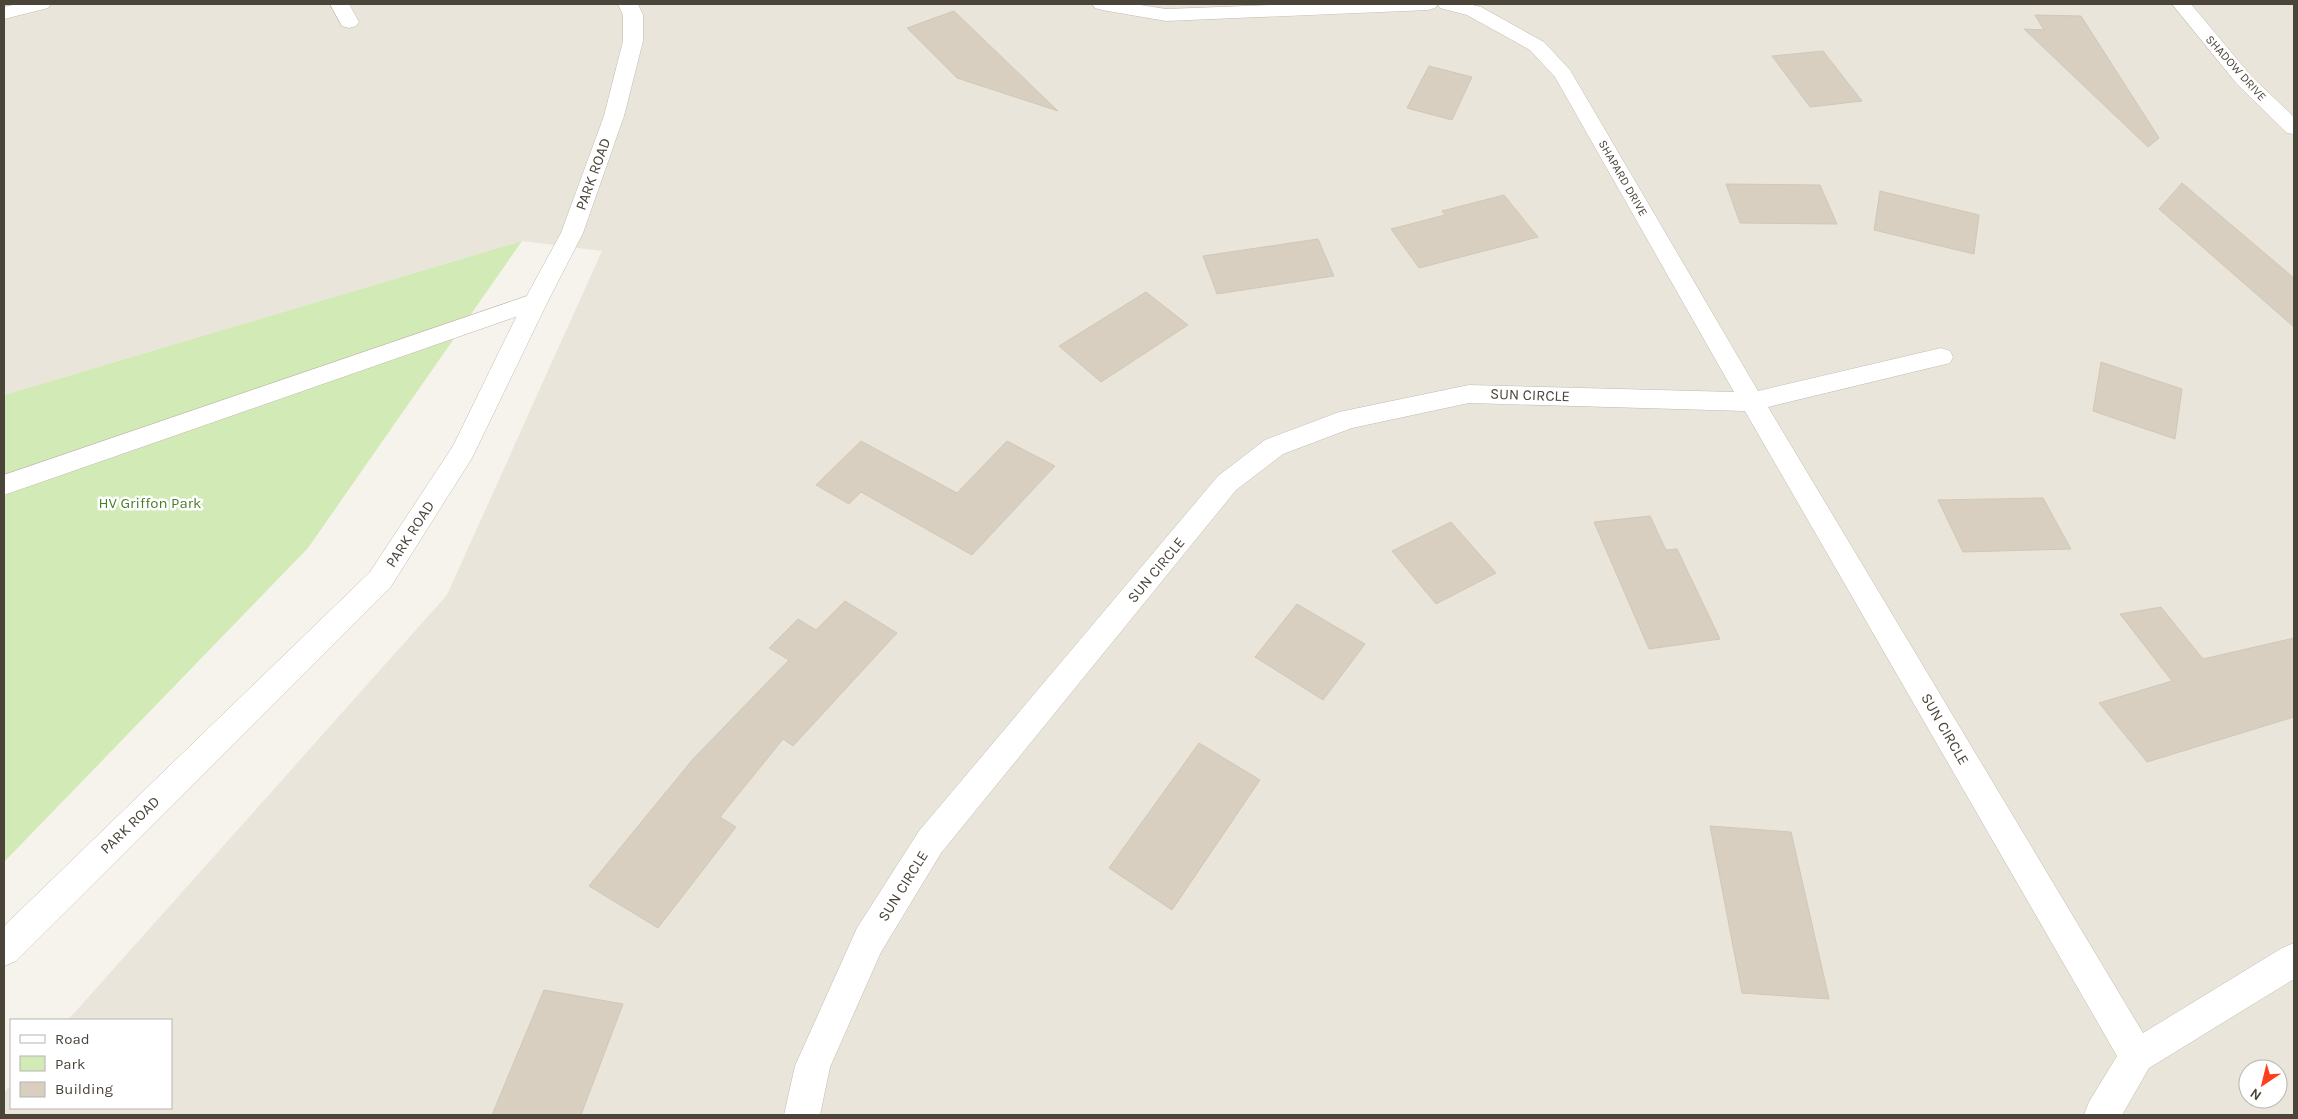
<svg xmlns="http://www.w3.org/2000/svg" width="2298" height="1119" font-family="Karla,sans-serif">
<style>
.residential{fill:#eae5da;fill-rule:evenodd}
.green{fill:#d2eab5}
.building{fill:#d8cfc1;stroke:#d3c7b4}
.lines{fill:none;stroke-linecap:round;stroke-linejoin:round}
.service-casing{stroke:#c2bbae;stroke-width:1}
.minor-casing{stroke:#c2bbae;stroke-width:1}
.service{fill:#fff;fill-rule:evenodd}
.minor{fill:#fff;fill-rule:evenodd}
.labels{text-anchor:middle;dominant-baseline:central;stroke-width:5;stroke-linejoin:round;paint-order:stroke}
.far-street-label{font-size:12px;fill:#4b4439;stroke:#fff}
.street-label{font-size:15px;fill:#4b4439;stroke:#fff}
.park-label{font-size:15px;fill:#4a7f2a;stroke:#fff}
</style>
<rect width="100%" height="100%" fill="#f6f3ec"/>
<path class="residential" d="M 4,4 L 2294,4 L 2294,1115 L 4,1115 L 4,1093 L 11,1085 L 11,1108 L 171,1108 L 171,1020 L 68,1020 L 447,595 L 602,251 L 522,241 L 4,395 ZM 2248,1069 L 2278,1069 L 2278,1099 L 2248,1099 Z"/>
<path class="green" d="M 522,241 L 308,548 L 4,862 L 4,395 Z"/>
<g class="building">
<path d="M 954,11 L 1058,111 L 957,78 L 907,28 Z"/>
<path d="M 2035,15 L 2081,16 L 2159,138 L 2148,147 L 2024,29 L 2044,30 Z"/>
<path d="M 1823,51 L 1862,101 L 1810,107 L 1772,56 Z"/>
<path d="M 1429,66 L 1472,77 L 1452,120 L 1407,108 Z"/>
<path d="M 2182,183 L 2294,278 L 2294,327 L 2159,209 Z"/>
<path d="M 1726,184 L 1820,185 L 1837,224 L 1740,223 Z"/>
<path d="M 1880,191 L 1979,215 L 1974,254 L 1874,230 Z"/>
<path d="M 1504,195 L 1538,237 L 1419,268 L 1391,229 L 1445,215 L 1442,211 Z"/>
<path d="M 1318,239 L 1334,276 L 1217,294 L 1203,256 Z"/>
<path d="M 1146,292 L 1188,325 L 1101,382 L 1059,346 Z"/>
<path d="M 2101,362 L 2182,389 L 2175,439 L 2093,411 Z"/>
<path d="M 861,441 L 957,493 L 1007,441 L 1055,466 L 972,555 L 861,492 L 849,504 L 816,485 Z"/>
<path d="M 2043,498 L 2071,549 L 1963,552 L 1938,500 Z"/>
<path d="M 1650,516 L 1666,550 L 1677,549 L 1720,639 L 1649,649 L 1594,522 Z"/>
<path d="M 1451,522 L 1496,573 L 1436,604 L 1392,551 Z"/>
<path d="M 845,601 L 897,633 L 793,746 L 783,739 L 720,817 L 736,827 L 658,928 L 589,886 L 693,759 L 789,660 L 769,648 L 798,619 L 816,630 Z"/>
<path d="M 1297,604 L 1365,644 L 1323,700 L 1255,657 Z"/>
<path d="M 2161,607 L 2203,659 L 2294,638 L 2294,717 L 2147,762 L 2099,703 L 2172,681 L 2120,614 Z"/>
<path d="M 1199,743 L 1260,780 L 1172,910 L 1109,868 Z"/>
<path d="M 1710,826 L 1791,832 L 1829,999 L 1742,993 Z"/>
<path d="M 544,990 L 623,1004 L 581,1115 L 492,1115 Z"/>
</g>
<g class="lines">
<g class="service-casing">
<g id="service">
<path d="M 18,4 L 51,4 L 48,8 L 4,19 L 4,7 Z"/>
<path d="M 330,4 L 349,4 L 359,22 L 356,26 L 349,28 L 342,26 Z"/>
<path d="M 536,293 L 544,295 L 548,301 L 544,307 L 4,495 L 4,475 Z"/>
</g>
</g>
<g class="minor-casing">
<g id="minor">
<path d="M 618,4 L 638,4 L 643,15 L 643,41 L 624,116 L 583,233 L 548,301 L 472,458 L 390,588 L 16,961 L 4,966 L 4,926 L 370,572 L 453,446 L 524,301 L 561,233 L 604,116 L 623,41 L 623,15 Z"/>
<path d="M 1092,4 L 1134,4 L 1166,9 L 1297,4 L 1468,4 L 1481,7 L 1544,42 L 1570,70 L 1758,391 L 1941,348 L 1950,351 L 1953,357 L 1950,363 L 1768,407 L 2143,1033 L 2282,948 L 2294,943 L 2294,979 L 2149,1068 L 2122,1115 L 2084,1115 L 2089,1102 L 2117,1056 L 1745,411 L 1469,403 L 1352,428 L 1283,454 L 1236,490 L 941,853 L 881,952 L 830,1067 L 820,1115 L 784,1115 L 795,1066 L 857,928 L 919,831 L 1218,476 L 1265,440 L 1339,412 L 1469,385 L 1734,392 L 1555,77 L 1530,50 L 1467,15 L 1440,8 L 1438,4 L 1435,8 L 1428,10 L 1166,21 L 1102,10 L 1095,8 Z"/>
<path d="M 2172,4 L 2191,4 L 2251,76 L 2294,117 L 2294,134 L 2287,133 L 2237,84 Z"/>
</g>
</g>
<use href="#service" class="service"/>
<use href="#minor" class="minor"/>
</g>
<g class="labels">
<g class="far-street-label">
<text transform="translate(2236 68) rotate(48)">SHADOW DRIVE</text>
<text transform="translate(1623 178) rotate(60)">SHAPARD DRIVE</text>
</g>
<g class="street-label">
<text transform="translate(593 174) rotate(-70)">PARK ROAD</text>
<text transform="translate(1530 395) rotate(2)">SUN CIRCLE</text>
<text transform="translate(410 534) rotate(-57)">PARK ROAD</text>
<text transform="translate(1156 570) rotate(-50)">SUN CIRCLE</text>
<text transform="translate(1945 729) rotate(60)">SUN CIRCLE</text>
<text transform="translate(130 825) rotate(-44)">PARK ROAD</text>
<text transform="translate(903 886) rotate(-58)">SUN CIRCLE</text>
</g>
<g class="park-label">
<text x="150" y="503">HV Griffon Park</text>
</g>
</g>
<rect width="2298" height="1119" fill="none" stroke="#4b4439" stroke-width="10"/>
<rect x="10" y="1019" width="162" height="90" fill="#ffffff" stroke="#b7b4b0"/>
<rect x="20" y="1035" width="25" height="8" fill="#ffffff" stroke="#b7b4b0"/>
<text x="55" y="1044" font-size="15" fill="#4b4439">Road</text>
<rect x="20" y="1056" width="25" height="15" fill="#d2eab5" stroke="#b7b4b0"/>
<text x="55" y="1069" font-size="15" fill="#4b4439">Park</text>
<rect x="20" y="1082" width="25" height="15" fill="#d8cfc1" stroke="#b7b4b0"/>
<text x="55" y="1094" font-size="15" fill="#4b4439">Building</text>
<g transform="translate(2263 1084) rotate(215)"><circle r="24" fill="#ffffff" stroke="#b7b4b0"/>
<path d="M0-4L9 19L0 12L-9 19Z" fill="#fc3f1d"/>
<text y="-8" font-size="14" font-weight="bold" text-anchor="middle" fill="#4b4439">N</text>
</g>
</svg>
